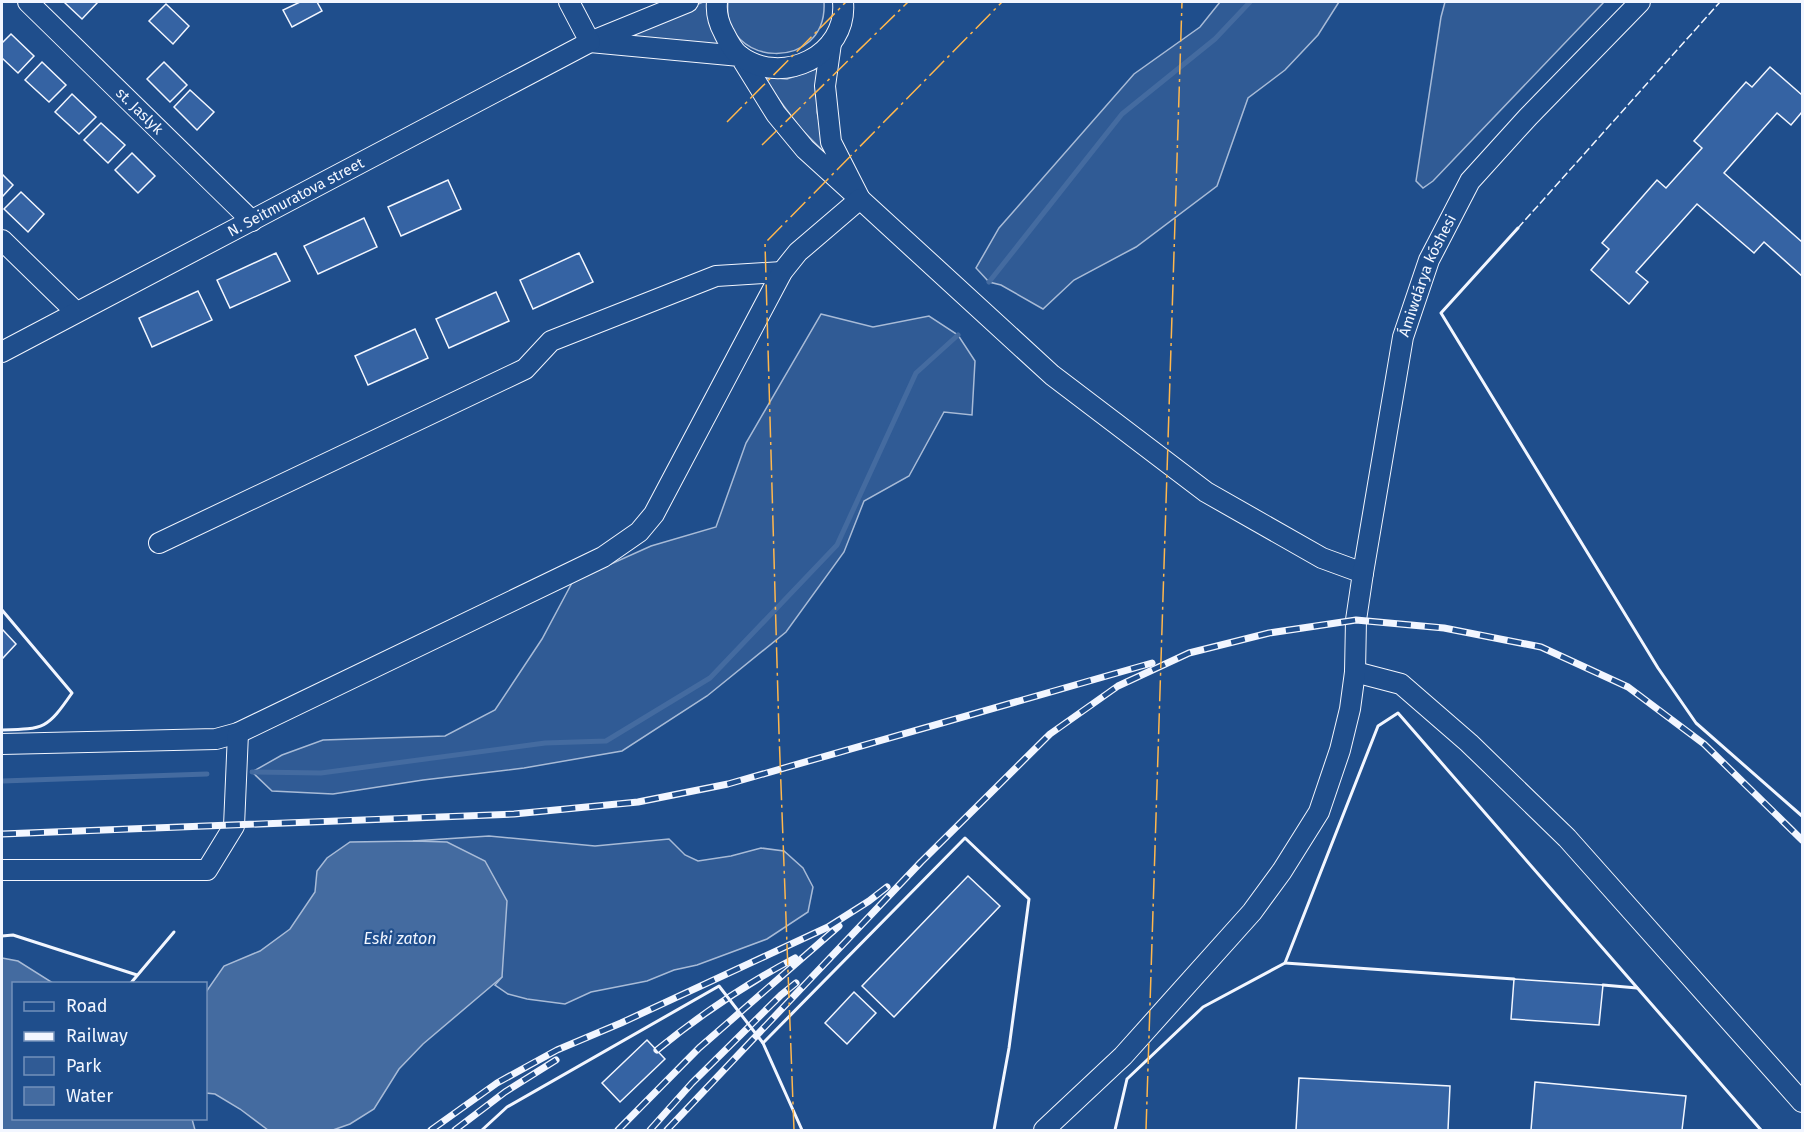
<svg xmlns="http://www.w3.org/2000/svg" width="1804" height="1132" font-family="'Fira Sans',sans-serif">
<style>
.green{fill:#305b95;stroke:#a8bbd7;stroke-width:1.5}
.water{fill:#446ba0;stroke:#a8bbd7;stroke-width:1.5}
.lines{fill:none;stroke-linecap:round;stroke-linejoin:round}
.stream{stroke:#446ba0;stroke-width:5}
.building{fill:#3563a3;stroke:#f2f6ff;stroke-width:1.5}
.minor-casing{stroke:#f2f6ff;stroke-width:22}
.minor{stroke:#1f4e8c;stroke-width:20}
.rail-casing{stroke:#f2f6ff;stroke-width:7}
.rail{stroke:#1f4e8c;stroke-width:4.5;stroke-dasharray:14;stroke-linecap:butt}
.fence{stroke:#f2f6ff;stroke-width:1.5;stroke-dasharray:8 3;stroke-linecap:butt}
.wall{stroke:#f2f6ff;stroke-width:3}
.power{stroke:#ffb74d;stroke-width:1.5;stroke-dasharray:21 4.5 3 4.5;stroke-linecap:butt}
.labels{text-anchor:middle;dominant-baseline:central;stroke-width:4.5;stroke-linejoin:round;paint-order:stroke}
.street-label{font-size:15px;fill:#f2f6ff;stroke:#1f4e8c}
.water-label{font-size:16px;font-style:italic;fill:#f2f6ff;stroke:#1f4e8c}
</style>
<rect width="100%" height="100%" fill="#1f4e8c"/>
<g class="green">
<path d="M 703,2 L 710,2 L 722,47 L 623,35 Z"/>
<path d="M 728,2 L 824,2 C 828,73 721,68 728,2 Z"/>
<path d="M 1220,2 L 1339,2 L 1318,35 L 1285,70 L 1248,98 L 1217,186 L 1136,247 L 1074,280 L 1043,309 L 1001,285 L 989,282 L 976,268 L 999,228 L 1134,74 L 1200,27 Z"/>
<path d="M 1445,2 L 1604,2 L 1433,181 L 1423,188 L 1416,181 L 1441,17 Z"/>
<path d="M 819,68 L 817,112 L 826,154 L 801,129 L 762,77 L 787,79 Z"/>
<path d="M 821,314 L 873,327 L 929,316 L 958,335 L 975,361 L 972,415 L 944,412 L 909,476 L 864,501 L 844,552 L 786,632 L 707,696 L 622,751 L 524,768 L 423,780 L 333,794 L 272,791 L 252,772 L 282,755 L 323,740 L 445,736 L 495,710 L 542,639 L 573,581 L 651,546 L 716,527 L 746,443 Z"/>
<path d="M 489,836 L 595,846 L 669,839 L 685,855 L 698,861 L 731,856 L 761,848 L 784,851 L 803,868 L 813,887 L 808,912 L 767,939 L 697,965 L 674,970 L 647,981 L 591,992 L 565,1004 L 527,999 L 508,994 L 495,985 L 502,977 L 414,841 Z"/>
</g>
<g class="water">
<path d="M 414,841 L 447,842 L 485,861 L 507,901 L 502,977 L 423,1044 L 399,1069 L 374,1109 L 350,1124 L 333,1130 L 268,1130 L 240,1109 L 215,1094 L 206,1093 L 206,992 L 224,966 L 260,951 L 290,929 L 315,892 L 317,871 L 327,858 L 350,842 Z"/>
<path d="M 2,958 L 18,961 L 53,983 L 14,984 L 14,1118 L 192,1119 L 195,1130 L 2,1130 Z"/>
</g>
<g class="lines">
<g class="stream">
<path d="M 989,282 L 1122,114 L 1215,39 L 1250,2"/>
<path d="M 252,772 L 321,773 L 545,743 L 606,741 L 710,678 L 837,545 L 916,373 L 958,335"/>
<path d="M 2,781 L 207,774"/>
</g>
</g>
<g class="building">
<path d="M 67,2 L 98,2 L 82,19 L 65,3 Z"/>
<path d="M 300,2 L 317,2 L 322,11 L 292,27 L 283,10 Z"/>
<path d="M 166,4 L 189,26 L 173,44 L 149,21 Z"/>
<path d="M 11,34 L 34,56 L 18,73 L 2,58 L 2,43 Z"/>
<path d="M 42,62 L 66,85 L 49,102 L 25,80 Z"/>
<path d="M 164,62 L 187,85 L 170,102 L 147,79 Z"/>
<path d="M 1770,67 L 1802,95 L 1802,112 L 1791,125 L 1777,113 L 1724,173 L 1802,242 L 1802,276 L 1764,242 L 1754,253 L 1697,204 L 1636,272 L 1648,282 L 1629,304 L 1591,270 L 1609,249 L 1602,243 L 1657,180 L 1666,188 L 1702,148 L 1694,141 L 1746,82 L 1752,87 Z"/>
<path d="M 190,90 L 214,112 L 197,130 L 174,107 Z"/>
<path d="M 72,94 L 96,117 L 79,134 L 55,112 Z"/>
<path d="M 101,123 L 125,145 L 108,163 L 84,140 Z"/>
<path d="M 132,153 L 155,176 L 138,193 L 115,170 Z"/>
<path d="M 2,174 L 13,185 L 2,197 Z"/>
<path d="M 448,180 L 461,209 L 401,236 L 388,207 Z"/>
<path d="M 21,192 L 44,214 L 28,232 L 4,209 Z"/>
<path d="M 364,218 L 377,247 L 318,274 L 304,246 Z"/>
<path d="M 276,253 L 290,281 L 230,308 L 217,280 Z"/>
<path d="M 579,253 L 593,282 L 533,309 L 520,280 Z"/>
<path d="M 198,291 L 212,320 L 152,347 L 139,318 Z"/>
<path d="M 496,292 L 509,321 L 449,348 L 436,319 Z"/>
<path d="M 415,329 L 428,358 L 368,385 L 355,356 Z"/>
<path d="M 2,629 L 16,644 L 2,659 Z"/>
<path d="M 968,876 L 1000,906 L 894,1017 L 862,986 Z"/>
<path d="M 1514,979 L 1603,985 L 1599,1025 L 1511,1019 Z"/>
<path d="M 854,992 L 876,1013 L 847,1044 L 825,1023 Z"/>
<path d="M 647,1040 L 665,1059 L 620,1102 L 602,1083 Z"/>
<path d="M 1299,1078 L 1450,1086 L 1448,1130 L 1296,1130 Z"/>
<path d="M 1535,1082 L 1686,1096 L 1682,1130 L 1531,1130 Z"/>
</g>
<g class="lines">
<g class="minor-casing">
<g id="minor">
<path id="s1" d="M 28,2 L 252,221"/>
<path d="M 688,2 L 590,42 L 740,56 L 776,114 L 805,149 L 860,199 L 831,142 L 825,86 L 831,43"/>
<path d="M 717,2 C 716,12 719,24 724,33 C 728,41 733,51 740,56 C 782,87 848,55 843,2"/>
<path d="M 2,240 L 76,312"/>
<path id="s2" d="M 2,352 L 590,42 L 569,2"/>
<path d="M 159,543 L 525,369 L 551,341 L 716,276 L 782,272"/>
<path d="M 1355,672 L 1401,684 L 1469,743 L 1567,838 L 1802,1102"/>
<path d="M 2,744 L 216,739 L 238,733 L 603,557 L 639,532 L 654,514 L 782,272 L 798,252 L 860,199 L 1052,375 L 1206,492 L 1322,558 L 1363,573"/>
<path d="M 2,870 L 207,870 L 234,826 L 238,733"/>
<path id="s3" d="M 1044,1130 L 1123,1056 L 1252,912 L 1282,871 L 1319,812 L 1340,750 L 1350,709 L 1355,672 L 1356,620 L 1363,573 L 1403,337 L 1429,260 L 1470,181 L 1528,117 L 1640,2"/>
</g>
</g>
<use href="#minor" class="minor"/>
<g class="rail-casing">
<g id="rail">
<path d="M 2,834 L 514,814 L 638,802 L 728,784 L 1152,663"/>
<path d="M 657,1050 C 700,1015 746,984 795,958"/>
<path d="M 431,1130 L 497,1083 L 557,1050 L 621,1023 L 828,927 L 869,901 L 887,887"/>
<path d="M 455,1130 L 505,1092 L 556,1060"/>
<path d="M 618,1130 L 699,1048 L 839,926"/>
<path d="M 650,1130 L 692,1083 L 781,995 L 796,983"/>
<path d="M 667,1130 L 921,862 L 1050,734 L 1118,686 L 1189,653 L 1269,633 L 1356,620 L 1444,628 L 1541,647 L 1628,687 L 1704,744 L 1802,840"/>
</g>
</g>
<use href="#rail" class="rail"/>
<path class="fence" d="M 1518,228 L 1720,2"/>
<g class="wall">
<path d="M 1518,228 L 1441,313 L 1658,668 L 1696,723 L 1802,816"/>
<path d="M 2,610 L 72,693 C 47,729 45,729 2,730"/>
<path d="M 2,936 L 13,935 L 137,975"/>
<path d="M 1285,963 L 1514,979"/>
<path d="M 130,984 L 174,932"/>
<path d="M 1603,985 L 1637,988"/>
<path d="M 763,1043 L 965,838 L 1029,899 L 1009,1048 L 994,1130"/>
<path d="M 482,1130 L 507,1107 L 719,986 L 763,1043 L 802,1130"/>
<path d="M 1115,1130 L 1127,1079 L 1203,1007 L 1285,963 L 1378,726 L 1398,713 L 1761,1130"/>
</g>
<g class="power">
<path d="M 727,122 L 846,2"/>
<path d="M 762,145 L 908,2"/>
<path d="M 794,1130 L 779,733 L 765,243 L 1002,2"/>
<path d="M 1146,1130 L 1182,2"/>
</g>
</g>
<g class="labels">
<g class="street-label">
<text stroke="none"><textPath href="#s1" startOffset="156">st. Jaslyk</textPath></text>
<text stroke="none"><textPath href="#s2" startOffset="332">N. Seitmuratova street</textPath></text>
<text stroke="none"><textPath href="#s3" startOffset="972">Ámiwdárya kóshesi</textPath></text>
</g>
<g class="water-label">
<text x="400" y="938">Eski zaton</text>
</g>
</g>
<rect width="1804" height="1132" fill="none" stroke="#f2f6ff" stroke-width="6"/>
<rect x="12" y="982" width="195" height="138" fill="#1f4e8c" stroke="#7391ba" stroke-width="1.5"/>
<rect x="24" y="1002" width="30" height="9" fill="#1f4e8c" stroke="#7391ba" stroke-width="1.5"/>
<text x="66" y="1012" font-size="18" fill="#f2f6ff">Road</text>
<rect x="24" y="1032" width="30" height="9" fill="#f2f6ff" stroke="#7391ba" stroke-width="1.5"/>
<text x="66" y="1042" font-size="18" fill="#f2f6ff">Railway</text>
<rect x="24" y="1057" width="30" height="18" fill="#305b95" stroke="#7391ba" stroke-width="1.5"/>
<text x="66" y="1072" font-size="18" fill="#f2f6ff">Park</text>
<rect x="24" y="1087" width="30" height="18" fill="#446ba0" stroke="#7391ba" stroke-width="1.5"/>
<text x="66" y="1102" font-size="18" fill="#f2f6ff">Water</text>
</svg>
